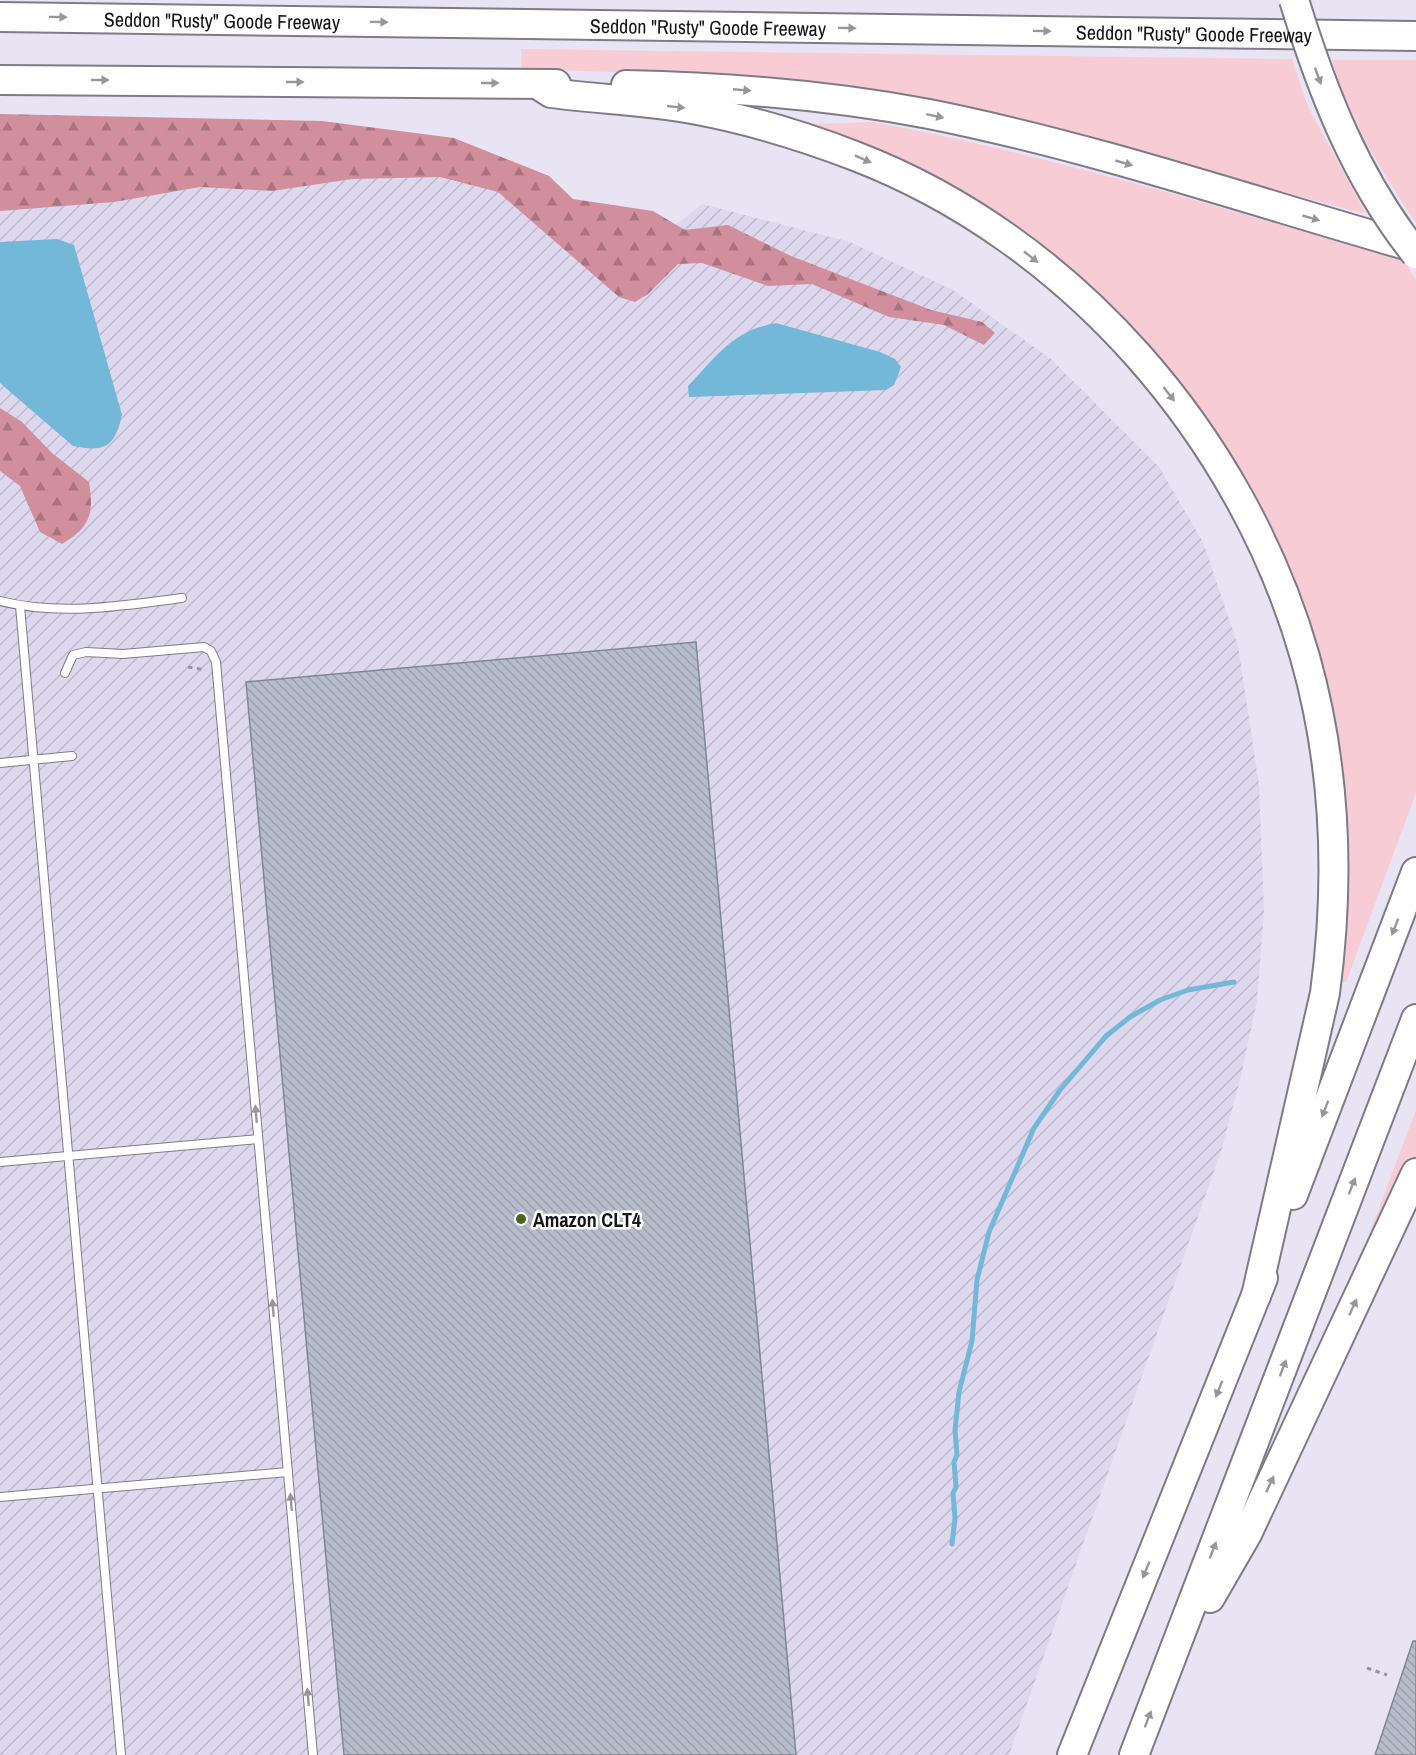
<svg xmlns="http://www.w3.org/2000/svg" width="1416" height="1755" font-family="'Archivo Narrow',sans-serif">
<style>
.industrial{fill:url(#industrial-furrows)}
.green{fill:#f7ccd4}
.forest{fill:url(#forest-firs)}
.water{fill:#73b7d9}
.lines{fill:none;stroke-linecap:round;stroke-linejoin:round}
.stream{stroke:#73b7d9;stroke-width:5}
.building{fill:url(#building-back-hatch);stroke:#808693;stroke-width:1.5}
.lane-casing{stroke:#7e7b88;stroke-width:10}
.highway-casing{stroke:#7e7b88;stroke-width:32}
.path{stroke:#9895a0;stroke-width:3;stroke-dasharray:4.5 4.5;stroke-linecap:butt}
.lane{stroke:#fff;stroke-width:8}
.highway{stroke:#fff;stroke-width:28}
.highway-bridge-casing{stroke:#7e7b88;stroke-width:32;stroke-linecap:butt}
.highway-bridge{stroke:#fff;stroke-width:28}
.oneway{fill:#979698}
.poi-dot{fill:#44661d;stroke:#fff;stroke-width:2}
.labels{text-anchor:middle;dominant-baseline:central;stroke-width:5;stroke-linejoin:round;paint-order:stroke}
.street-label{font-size:20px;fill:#17151a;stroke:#fff}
.poi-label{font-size:20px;font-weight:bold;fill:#17151a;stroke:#fff;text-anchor:start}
</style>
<defs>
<pattern id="industrial-furrows" width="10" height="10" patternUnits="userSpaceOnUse" patternTransform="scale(1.5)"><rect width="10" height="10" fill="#ddd8ed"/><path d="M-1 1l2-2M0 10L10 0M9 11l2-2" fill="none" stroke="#bdb8cb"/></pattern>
<pattern id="forest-firs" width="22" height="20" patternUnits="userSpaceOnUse" patternTransform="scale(1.5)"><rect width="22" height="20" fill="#d18e9d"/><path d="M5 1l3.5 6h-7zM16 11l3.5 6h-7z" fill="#a9737f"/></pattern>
<pattern id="building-back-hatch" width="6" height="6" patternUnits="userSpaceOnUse" patternTransform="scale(1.5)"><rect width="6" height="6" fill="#b6bcc9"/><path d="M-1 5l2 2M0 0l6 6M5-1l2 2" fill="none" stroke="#9ca1ac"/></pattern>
</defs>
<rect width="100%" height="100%" fill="#e8e4f3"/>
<path class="industrial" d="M 0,158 L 500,171 L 622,268 L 702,204 L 850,242 L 953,290 L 1051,359 L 1159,467 L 1203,542 L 1238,646 L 1259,785 L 1264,910 L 1257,1001 L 1240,1080 L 1221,1151 L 1009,1755 L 0,1755 Z"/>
<g class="green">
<path d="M 521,49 L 1292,59 L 1308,107 L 1366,214 L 1020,122 L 700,75 L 522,69 Z"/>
<path d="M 1332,60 L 1416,60 L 1416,223 C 1382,172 1349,120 1332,60 Z"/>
<path d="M 873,122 C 1052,155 1228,211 1404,260 L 1416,280 L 1416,793 L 1346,982 L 1335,982 L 1344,796 L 1331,704 L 1308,626 L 1134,335 L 818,135 L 816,124 Z"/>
<path d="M 1416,1110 L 1416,1158 L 1373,1248 L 1365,1245 Z"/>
</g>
<g class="forest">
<path d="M 0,114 L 322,121 L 454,138 L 549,176 L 573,199 L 653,211 L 685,230 L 728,225 L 791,256 L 931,310 L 982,322 L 995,333 L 984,345 L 944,325 L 889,317 L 812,284 L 768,286 L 702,263 L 678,264 L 648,294 L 635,302 L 619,297 L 498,192 L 440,177 L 352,179 L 272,191 L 200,187 L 114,202 L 0,211 Z"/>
<path d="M 0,408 L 22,422 L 52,453 L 89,482 C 94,513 91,527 62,544 L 40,532 L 20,486 L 0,471 Z"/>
</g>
<g class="water">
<path d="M 57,239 L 74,245 L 122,415 C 115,446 105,453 73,446 L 0,383 L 0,242 Z"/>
<path d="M 776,323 L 880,352 L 895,359 L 901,367 L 894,385 L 886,390 L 689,397 L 688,386 C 717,356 732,331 776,323 Z"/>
</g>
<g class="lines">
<path class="stream" d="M 952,1544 L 955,1518 L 953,1493 L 956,1487 L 954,1462 L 957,1455 L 955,1430 L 959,1392 L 972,1341 L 977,1280 L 989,1232 L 1034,1128 L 1060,1090 L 1106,1036 L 1130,1017 L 1160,1000 L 1188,990 L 1234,982"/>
</g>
<g class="building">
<path d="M 696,642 L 796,1755 L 344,1755 L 246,682 Z"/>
<path d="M 1413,1641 L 1416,1641 L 1416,1755 L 1375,1755 Z"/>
</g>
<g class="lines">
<g class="lane-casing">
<g id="lane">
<path d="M 0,601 C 59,616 122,606 182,598"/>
<path d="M 20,606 L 121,1755"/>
<path d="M 65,673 L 73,655 L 86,652 L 123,654 L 204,647 L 211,651 L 216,662 L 313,1755"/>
<path d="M 0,763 L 72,756"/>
<path d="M 0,1162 L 258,1139"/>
<path d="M 0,1497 L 288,1472"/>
</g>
</g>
<g class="highway-casing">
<g id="highway">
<path id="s1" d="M 0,17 L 1416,36"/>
<path d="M 0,80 L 556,84"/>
<path d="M 537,84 L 551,93 C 598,99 646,101 692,109 C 747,119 803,136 855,156 C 1071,239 1242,436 1305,657 C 1336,767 1340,881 1325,993 L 1256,1296"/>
<path d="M 626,85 C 728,87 829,95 929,114 C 1094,147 1255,202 1416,248"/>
<path d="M 1293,1195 L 1416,872"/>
<path d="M 1210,1598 L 1247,1534 L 1416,1173"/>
<path d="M 1072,1755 L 1263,1278"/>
<path d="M 1134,1755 L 1416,1019"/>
</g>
</g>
<g class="path">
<path d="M 188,667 L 206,670"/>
<path d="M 1367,1668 L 1387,1675"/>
</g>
<use href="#lane" class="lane"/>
<use href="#highway" class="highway"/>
<g class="highway-bridge-casing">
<path id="highway-bridge" d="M 1294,0 C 1322,91 1356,179 1416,254"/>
</g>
<use href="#highway-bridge" class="highway-bridge"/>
</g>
<defs><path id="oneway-solid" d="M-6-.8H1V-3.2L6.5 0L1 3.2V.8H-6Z" transform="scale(1.5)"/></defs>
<g class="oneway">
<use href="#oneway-solid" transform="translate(58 17) rotate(1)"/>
<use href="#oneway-solid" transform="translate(379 22) rotate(1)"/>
<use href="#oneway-solid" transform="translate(847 28) rotate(1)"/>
<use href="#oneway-solid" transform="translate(1042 31) rotate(1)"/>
<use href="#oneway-solid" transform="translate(1318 76) rotate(70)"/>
<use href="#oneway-solid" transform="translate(100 80)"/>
<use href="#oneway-solid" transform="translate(295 82)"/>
<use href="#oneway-solid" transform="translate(490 83)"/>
<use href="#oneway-solid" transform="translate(742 90) rotate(5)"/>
<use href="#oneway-solid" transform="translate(676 107) rotate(6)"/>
<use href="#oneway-solid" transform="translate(935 116) rotate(12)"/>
<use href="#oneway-solid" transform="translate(863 159) rotate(24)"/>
<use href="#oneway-solid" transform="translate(1124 163) rotate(16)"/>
<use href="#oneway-solid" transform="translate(1311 218) rotate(16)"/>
<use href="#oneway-solid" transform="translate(1031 257) rotate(38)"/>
<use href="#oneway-solid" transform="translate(1169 394) rotate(52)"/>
<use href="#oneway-solid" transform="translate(1395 927) rotate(111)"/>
<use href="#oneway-solid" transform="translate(1325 1109) rotate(111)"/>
<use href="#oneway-solid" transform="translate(256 1114) rotate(-95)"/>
<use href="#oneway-solid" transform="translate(1352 1186) rotate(-69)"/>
<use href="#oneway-solid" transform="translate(1353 1307) rotate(-65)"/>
<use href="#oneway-solid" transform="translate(273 1308) rotate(-95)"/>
<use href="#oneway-solid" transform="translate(1283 1368) rotate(-69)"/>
<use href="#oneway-solid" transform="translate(1219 1389) rotate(112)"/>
<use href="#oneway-solid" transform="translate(1270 1484) rotate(-65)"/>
<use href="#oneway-solid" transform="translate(291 1502) rotate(-95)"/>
<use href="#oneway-solid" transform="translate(1213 1550) rotate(-69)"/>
<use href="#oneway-solid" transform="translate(1146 1570) rotate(112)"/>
<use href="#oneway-solid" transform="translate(308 1697) rotate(-95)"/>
<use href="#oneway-solid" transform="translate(1148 1719) rotate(-69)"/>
</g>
<circle class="poi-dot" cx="521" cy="1219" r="6"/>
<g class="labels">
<g class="street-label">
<text stroke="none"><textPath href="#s1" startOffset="222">Seddon "Rusty" Goode Freeway</textPath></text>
<text stroke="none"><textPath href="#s1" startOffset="708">Seddon "Rusty" Goode Freeway</textPath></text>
<text stroke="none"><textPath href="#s1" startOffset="1194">Seddon "Rusty" Goode Freeway</textPath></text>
</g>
<g class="poi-label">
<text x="533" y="1219">Amazon CLT4</text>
</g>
</g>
</svg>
